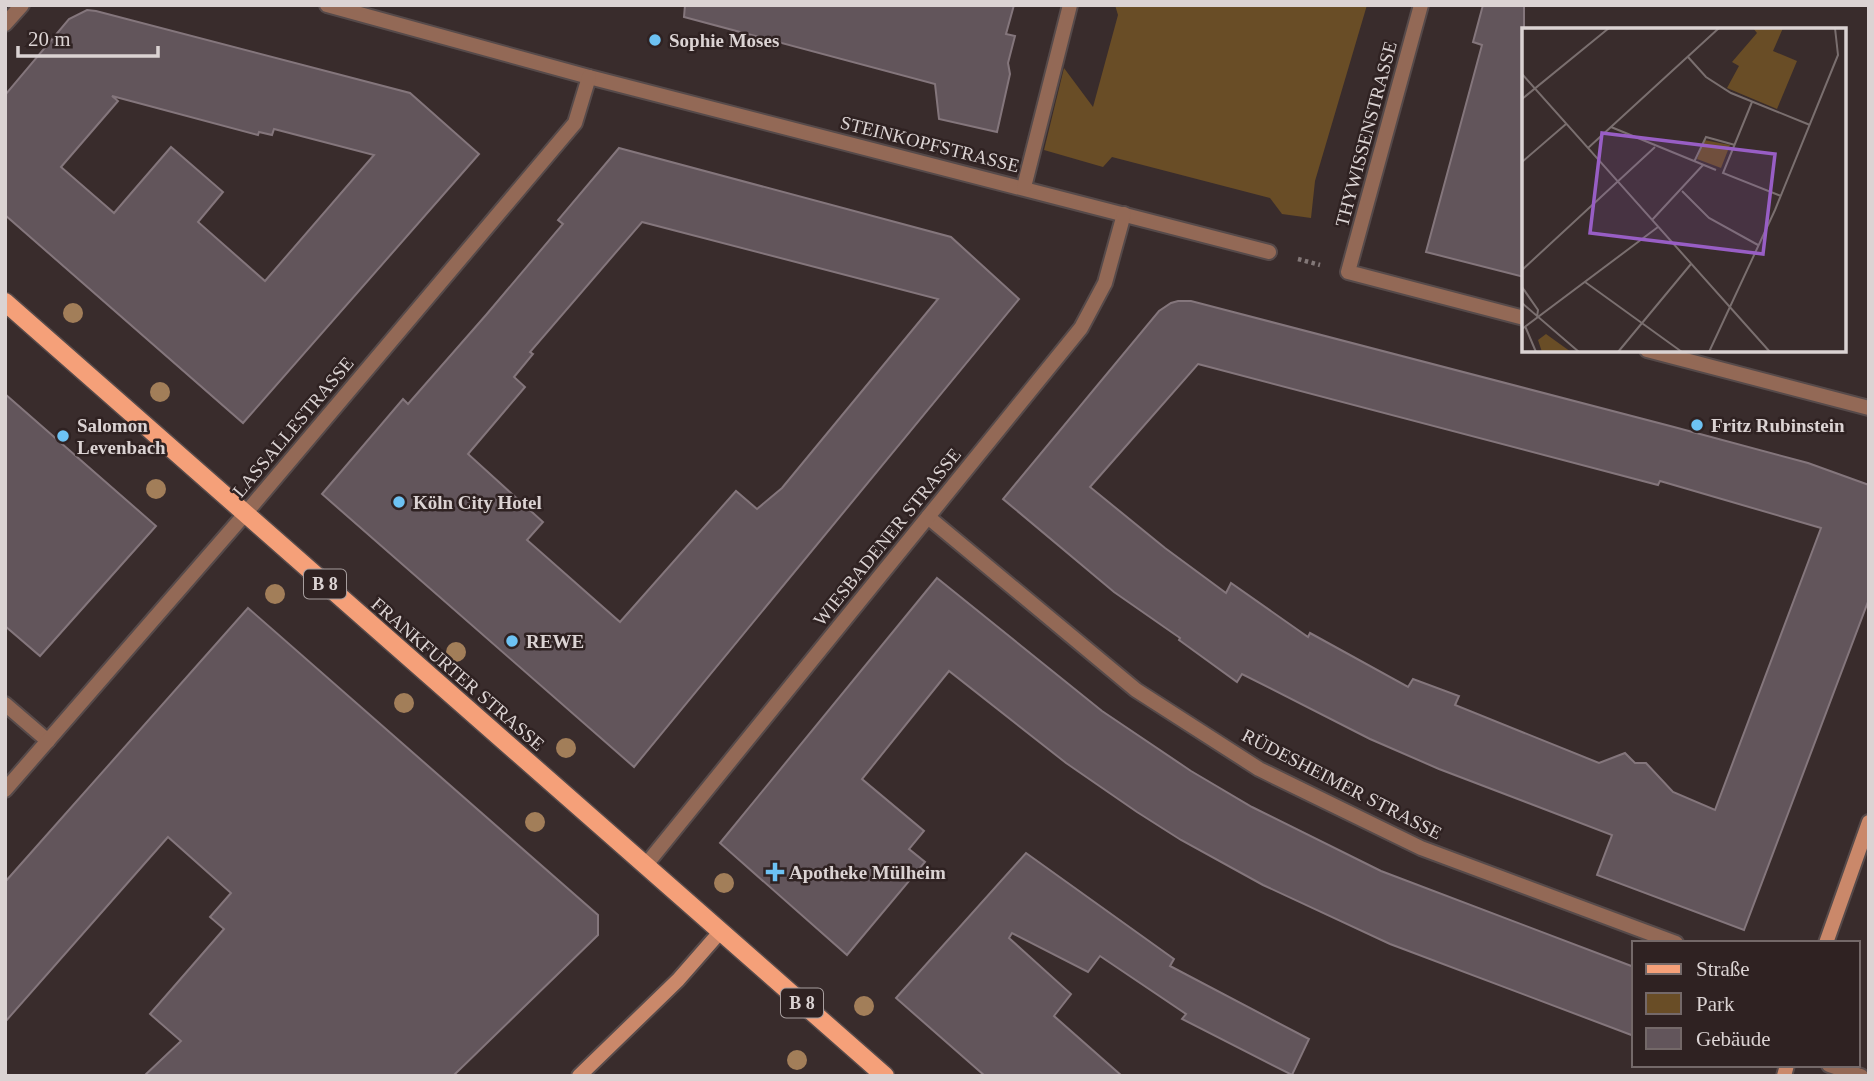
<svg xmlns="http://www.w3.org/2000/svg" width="1874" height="1081" font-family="Georgia,serif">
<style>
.green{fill:#694d26}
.building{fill:#62555b;stroke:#84767c;stroke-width:2;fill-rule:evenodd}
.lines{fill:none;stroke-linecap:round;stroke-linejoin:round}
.lane-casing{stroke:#564a4a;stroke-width:18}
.street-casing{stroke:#564a4a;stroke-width:18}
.secondary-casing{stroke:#564a4a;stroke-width:18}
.primary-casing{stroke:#564a4a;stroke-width:21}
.path{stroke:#837878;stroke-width:4.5;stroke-dasharray:3.5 3.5;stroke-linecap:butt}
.lane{stroke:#936956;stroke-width:14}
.street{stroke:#936956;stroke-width:14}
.secondary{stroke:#ca886a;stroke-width:14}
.primary{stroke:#f5a079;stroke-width:18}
.tree{fill:#a27e59}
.poi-dot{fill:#6dc2f3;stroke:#2f2222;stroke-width:2.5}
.labels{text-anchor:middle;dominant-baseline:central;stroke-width:5;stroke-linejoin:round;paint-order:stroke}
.shield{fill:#2f2222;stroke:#a79e9e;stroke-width:2}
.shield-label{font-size:18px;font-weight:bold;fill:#dbd3d3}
.poi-label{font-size:19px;font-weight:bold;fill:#dbd3d3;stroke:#2f2222;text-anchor:start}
.street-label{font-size:19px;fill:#dbd3d3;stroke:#2f2222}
.inset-road{fill:none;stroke:#7a6f6f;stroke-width:2}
.view{fill:#985ec5;fill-opacity:0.15;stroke:#985ec5;stroke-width:3.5}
.inset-edge{fill:none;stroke:#dbd3d3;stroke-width:3.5}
</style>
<rect width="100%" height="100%" fill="#392c2c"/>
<path class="green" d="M 1115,5 L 1367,5 L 1315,181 L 1311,218 L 1282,214 L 1270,198 L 1112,157 L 1103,167 L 1044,150 L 1064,68 L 1093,107 L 1118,15 Z"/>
<g class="building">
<path d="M 685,5 L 1014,5 L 1006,34 L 1015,36 L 1008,63 L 1010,74 L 997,132 L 939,119 L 935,84 L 684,17 Z"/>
<path d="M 1483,5 L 1524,5 L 1524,277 L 1426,252 L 1482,45 L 1473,42 Z"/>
<path d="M 87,10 L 96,11 L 410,93 L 479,154 L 243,423 L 5,215 L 5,95 L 69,19 ZM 112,96 L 258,135 L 259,132 L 272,135 L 274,129 L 374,155 L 265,281 L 198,222 L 223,192 L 171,147 L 114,213 L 61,167 L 118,101 Z"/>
<path d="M 619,148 L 951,237 L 1019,299 L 634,767 L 322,494 L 403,399 L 408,404 L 486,315 L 563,224 L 558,220 ZM 642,222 L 938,299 L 782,488 L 757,509 L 736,491 L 620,622 L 527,540 L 543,522 L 468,454 L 525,387 L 514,377 L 533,354 L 530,352 Z"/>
<path d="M 1178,301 L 1191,301 L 1674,427 L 1808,463 L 1869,485 L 1869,599 L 1744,930 L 1597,875 L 1612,835 L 1439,769 L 1370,739 L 1242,674 L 1237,682 L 1179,640 L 1180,638 L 1114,592 L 1003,499 L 1159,311 L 1171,303 ZM 1198,364 L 1658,485 L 1660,481 L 1821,528 L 1715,810 L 1673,792 L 1646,763 L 1635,763 L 1625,753 L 1599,763 L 1455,705 L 1459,696 L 1413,679 L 1408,687 L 1310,633 L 1308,637 L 1231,583 L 1226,593 L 1165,548 L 1090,487 Z"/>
<path d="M 5,394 L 156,526 L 40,656 L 5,626 Z"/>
<path d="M 937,578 L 1102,711 L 1191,771 L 1252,807 L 1381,871 L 1634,967 L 1634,1036 L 1390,944 L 1263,885 L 1181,840 L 1137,812 L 1066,763 L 949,671 L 862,779 L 924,831 L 909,849 L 925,862 L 847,955 L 720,843 Z"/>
<path d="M 248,608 L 598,915 L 598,935 L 453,1076 L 144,1076 L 181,1041 L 150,1014 L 224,929 L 210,917 L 231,893 L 168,837 L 5,1022 L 5,882 Z"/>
<path d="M 1026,853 L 1174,959 L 1170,966 L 1309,1039 L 1292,1075 L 1182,1019 L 1186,1014 L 1100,956 L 1088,972 L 1012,933 L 1009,938 L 1071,994 L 1054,1016 L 1122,1076 L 985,1076 L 896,998 Z"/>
</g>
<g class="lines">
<g class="lane-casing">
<g id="lane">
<path d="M 5,704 L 48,741"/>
<path d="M 1829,1065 L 1861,1076"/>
</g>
</g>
<g class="street-casing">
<g id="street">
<path d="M 327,5 L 589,77 L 1269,252"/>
<path d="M 1421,5 L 1348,272 L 1524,318"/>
<path d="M 5,24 L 22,5"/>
<path d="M 1024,187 L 1070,5"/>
<path d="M 1647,350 L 1869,408"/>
<path d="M 928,517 L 1136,690 L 1259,769 L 1421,848 L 1676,943"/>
<path d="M 5,790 L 245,514 L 575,123 L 589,77"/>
<path d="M 645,866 L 1081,328 L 1105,283 L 1124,214"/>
</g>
</g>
<g class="secondary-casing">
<g id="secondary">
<path d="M 1826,943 L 1869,822"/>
<path d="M 579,1076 L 678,980 L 720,932"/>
<path d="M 1784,1076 L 1787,1065"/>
</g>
</g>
<g class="primary-casing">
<path id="primary" d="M 5,302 L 885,1076"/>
</g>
<path class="path" d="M 1298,259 L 1320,265"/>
<use href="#lane" class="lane"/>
<use href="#street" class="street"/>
<use href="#secondary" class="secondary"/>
<use href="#primary" class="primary"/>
</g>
<g class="tree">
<circle cx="73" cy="313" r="10"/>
<circle cx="160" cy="392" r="10"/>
<circle cx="156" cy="489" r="10"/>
<circle cx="275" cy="594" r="10"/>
<circle cx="456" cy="652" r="10"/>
<circle cx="404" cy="703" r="10"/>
<circle cx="566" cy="748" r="10"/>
<circle cx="535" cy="822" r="10"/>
<circle cx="724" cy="883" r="10"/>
<circle cx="864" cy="1006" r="10"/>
<circle cx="797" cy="1060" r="10"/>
</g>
<g class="poi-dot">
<circle cx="655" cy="40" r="7"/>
<circle cx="1697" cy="425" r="7"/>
<circle cx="63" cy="436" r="7"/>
<circle cx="399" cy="502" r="7"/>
<circle cx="512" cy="641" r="7"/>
<path d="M771.5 861.5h7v7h7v7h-7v7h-7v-7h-7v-7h7z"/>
</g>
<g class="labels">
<g class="shield">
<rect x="304" y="569.5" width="42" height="29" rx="5"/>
<rect x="781" y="988.5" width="42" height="29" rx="5"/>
</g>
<g class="shield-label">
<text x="325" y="584">B 8</text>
<text x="802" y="1003">B 8</text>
</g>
<g class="poi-label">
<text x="669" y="40">Sophie Moses</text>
<text x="77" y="425">Salomon<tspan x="77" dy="22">Levenbach</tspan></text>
<text x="1711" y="425">Fritz Rubinstein</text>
<text x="413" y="502">Köln City Hotel</text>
<text x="526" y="641">REWE</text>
<text x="789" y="872">Apotheke Mülheim</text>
</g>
<g class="street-label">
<text transform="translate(1366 134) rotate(-75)">THYWISSENSTRASSE</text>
<text transform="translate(930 144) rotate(14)">STEINKOPFSTRASSE</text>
<text transform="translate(293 427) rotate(-50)">LASSALLESTRASSE</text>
<text transform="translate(887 537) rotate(-51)">WIESBADENER STRASSE</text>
<text transform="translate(458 674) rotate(41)">FRANKFURTER STRASSE</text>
<text transform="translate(1342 784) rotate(27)">RÜDESHEIMER STRASSE</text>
</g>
</g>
<g transform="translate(1522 28)">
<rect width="324" height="324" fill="#392c2c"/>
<path d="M 231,0 L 261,0 L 251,23 L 275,33 L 255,81 L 205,60 L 217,38 L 210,34 L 235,5 ZM 182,112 L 208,117 L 199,140 L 175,131 ZM 24,306 L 49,324 L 20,324 L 16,312 Z" fill="#694d26"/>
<path class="inset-road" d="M 166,29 L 184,49 L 209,65 L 288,97M 0,46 L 248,324M 0,71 L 87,0M 230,74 L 201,145 L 259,168M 89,99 L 194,142M 66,120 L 197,0M 0,134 L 44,96M 172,134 L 184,109 L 213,117M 160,163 L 187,190 L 236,217M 130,192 L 181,137M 0,242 L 133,119M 63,254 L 160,324M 0,259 L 16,282 L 15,289M 0,275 L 57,324M 3,298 L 14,324M 0,301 L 136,199M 96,324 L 169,236M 187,324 L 253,182 L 316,27 L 313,0"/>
<path class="view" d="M 80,105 L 253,126 L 241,226 L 68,205 Z"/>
<rect width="324" height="324" class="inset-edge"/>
</g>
<rect width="1874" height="1081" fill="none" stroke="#dbd3d3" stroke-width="14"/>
<rect x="1632" y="941" width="228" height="126" fill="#2f2222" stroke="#746969" stroke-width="2"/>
<rect x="1646" y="964" width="35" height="10" fill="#f5a079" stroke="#746969" stroke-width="2"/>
<text x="1696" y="976" font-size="21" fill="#dbd3d3">Straße</text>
<rect x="1646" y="993" width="35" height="21" fill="#694d26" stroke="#746969" stroke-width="2"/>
<text x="1696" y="1011" font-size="21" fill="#dbd3d3">Park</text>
<rect x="1646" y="1028" width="35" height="21" fill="#62555b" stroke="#746969" stroke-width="2"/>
<text x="1696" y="1046" font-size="21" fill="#dbd3d3">Gebäude</text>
<path d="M18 46v10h140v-10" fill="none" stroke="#dbd3d3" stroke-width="3.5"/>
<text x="28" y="46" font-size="21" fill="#dbd3d3" stroke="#2f2222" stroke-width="5" paint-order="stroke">20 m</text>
</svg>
